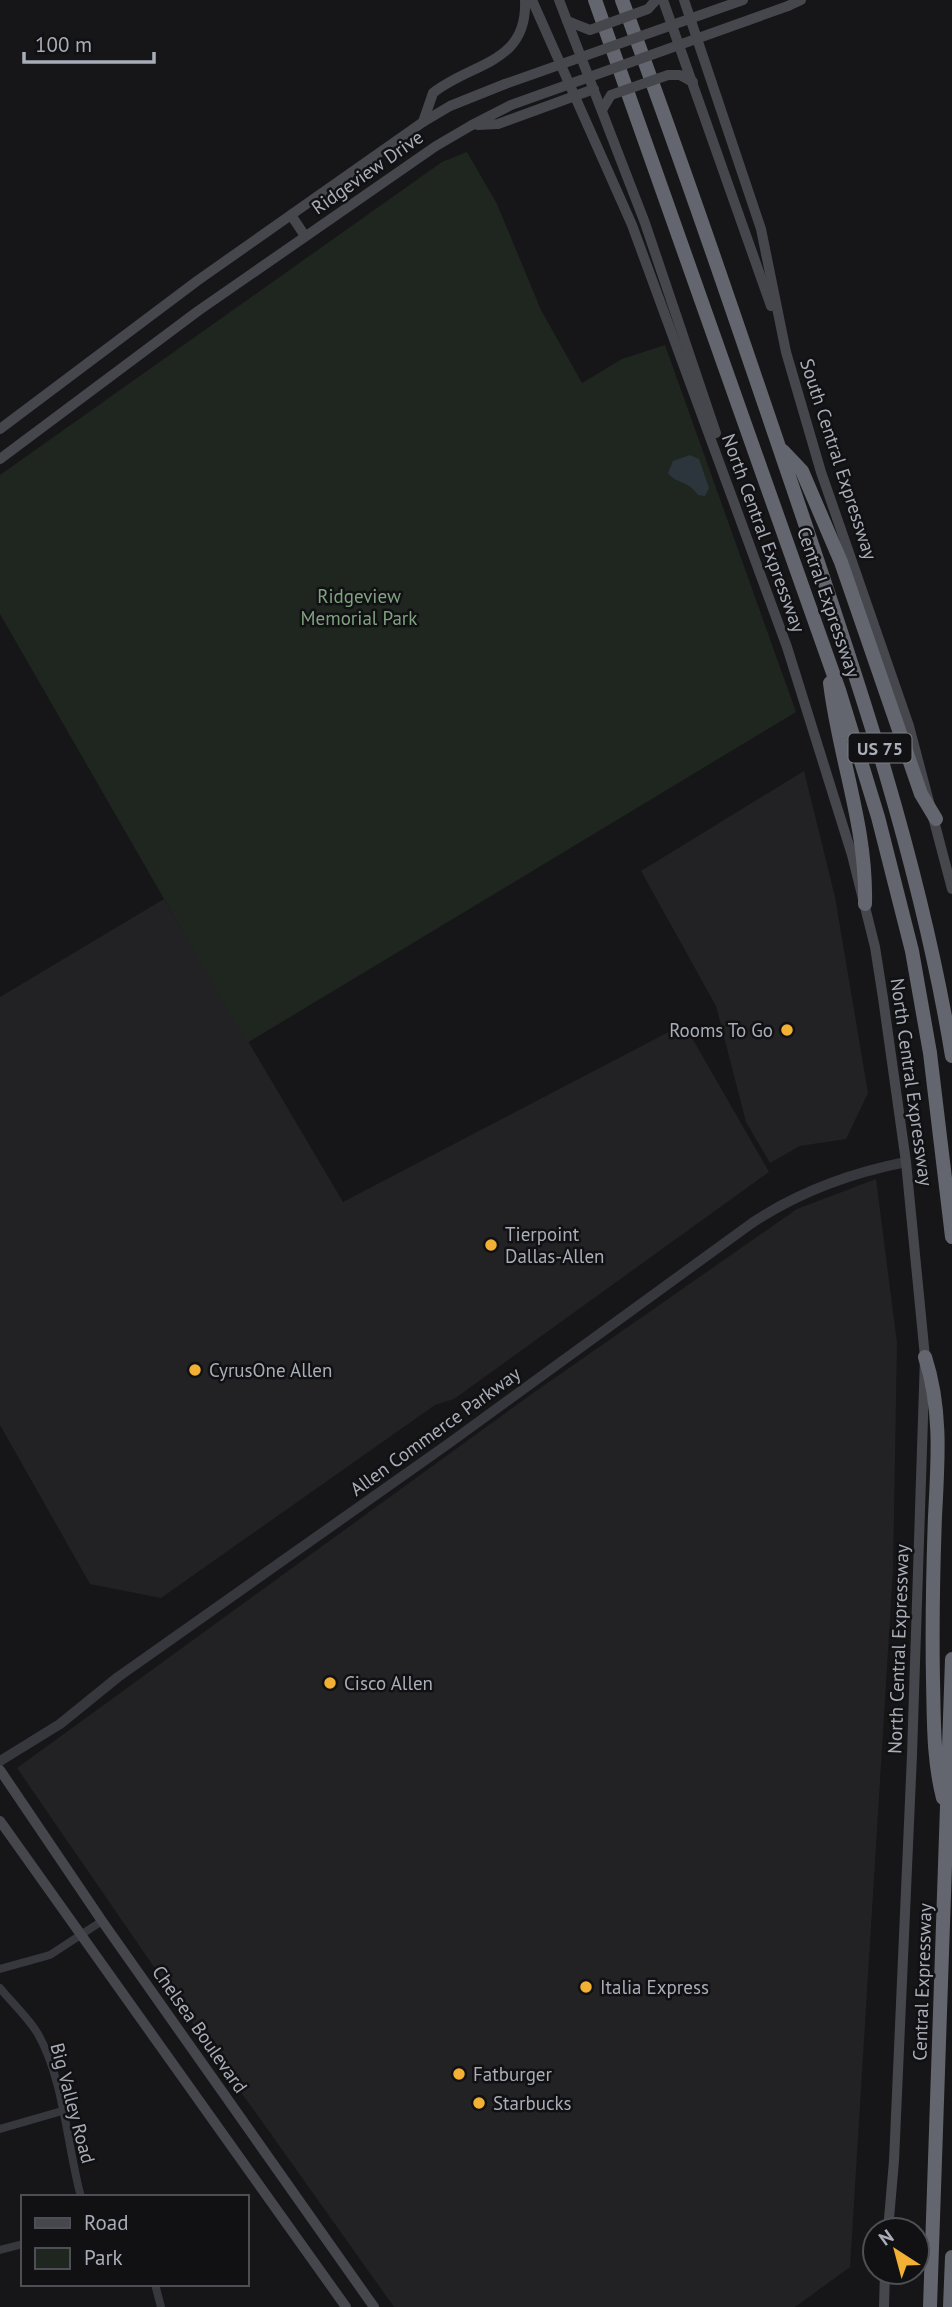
<svg xmlns="http://www.w3.org/2000/svg" width="952" height="2307" font-family="'PT Sans',sans-serif">
<style>
.built{fill:#222225}
.green{fill:#1e261f}
.water{fill:#2c353c}
.lines{fill:none;stroke-linecap:round;stroke-linejoin:round}
.minor{stroke:#37383d;stroke-width:8}
.tertiary{stroke:#37383d;stroke-width:10}
.secondary{stroke:#45474d;stroke-width:10}
.motorway{stroke:#63666e;stroke-width:14}
.secondary-bridge{stroke:#45474d;stroke-width:10}
.poi-dot{fill:#f2b134;stroke:#111113;stroke-width:2.5}
.labels{text-anchor:middle;dominant-baseline:central;stroke-width:5;stroke-linejoin:round;paint-order:stroke}
.shield{fill:#111113;stroke:#7b7e86;stroke-width:2}
.shield-label{font-size:18px;font-weight:bold;fill:#a8adb8}
.street-label{font-size:19px;fill:#a8adb8;stroke:#111113}
.park-label{font-size:19px;fill:#7fa381;stroke:#111113}
.poi-label{font-size:19px;fill:#a8adb8;stroke:#111113;text-anchor:start}
</style>
<rect width="100%" height="100%" fill="#161618"/>
<g class="built">
<path d="M 804,771 L 835,897 L 868,1093 L 846,1139 L 800,1146 L 770,1163 L 746,1122 L 716,1006 L 641,871 Z"/>
<path d="M 164,899 L 343,1202 L 684,1024 L 769,1172 L 454,1399 L 435,1405 L 161,1598 L 90,1584 L 0,1425 L 0,997 Z"/>
<path d="M 876,1179 L 897,1343 L 893,1570 L 850,2267 L 795,2307 L 394,2307 L 216,2057 L 17,1768 L 526,1398 L 797,1209 Z"/>
</g>
<path class="green" d="M 467,152 L 497,204 L 541,310 L 582,383 L 622,359 L 665,345 L 796,712 L 247,1043 L 0,614 L 0,475 L 442,162 Z"/>
<path class="water" d="M 690,455 L 699,459 L 709,488 L 705,496 L 698,495 C 688,480 676,484 668,473 L 673,461 Z"/>
<g class="lines">
<g class="minor">
<path d="M 0,1969 L 50,1955 L 102,1921"/>
<path d="M 0,1988 C 12,2003 28,2017 38,2034 C 64,2080 67,2146 81,2197"/>
<path d="M 0,2129 L 62,2111"/>
<path d="M 0,2250 L 23,2244"/>
<path d="M 155,2284 L 161,2307"/>
</g>
<path class="tertiary" d="M 0,1761 L 60,1724 L 118,1677 L 448,1444 L 752,1223 C 800,1191 850,1173 906,1162"/>
<g class="secondary">
<path d="M 532,0 L 632,225 L 787,647 L 852,855 L 875,947 L 883,998 L 906,1162 L 925,1357 L 912,1755 L 894,2161 L 888,2230"/>
<path d="M 559,0 L 645,223 L 716,433"/>
<path d="M 663,0 L 771,306"/>
<path d="M 684,0 L 761,229 L 786,352 L 821,472 L 909,726 L 952,889"/>
<path d="M 788,6 L 801,0"/>
<path d="M 423,122 L 433,93 C 472,62 528,64 525,0"/>
<path d="M 291,215 L 305,236"/>
<path d="M 0,429 L 197,281 L 423,122 L 450,106 L 505,84"/>
<path d="M 0,459 L 198,311 L 436,146 L 472,125"/>
<path d="M 0,1770 L 102,1921 L 374,2307"/>
<path d="M 0,1821 L 346,2307"/>
<path d="M 884,2307 L 885,2272"/>
</g>
<g class="motorway">
<path d="M 595,0 L 839,690 L 878,817 L 912,951 L 930,1053 L 952,1237"/>
<path d="M 622,0 C 683,164 739,329 795,494 C 858,680 920,862 952,1056"/>
<path d="M 783,451 L 802,471 L 841,562 L 921,794 L 936,819"/>
<path d="M 830,683 C 839,758 867,826 865,904"/>
<path d="M 925,1357 C 942,1409 938,1461 935,1516 C 933,1571 932,1626 933,1681 C 934,1720 933,1759 943,1798"/>
<path d="M 930,2307 L 952,1659"/>
<path d="M 950,2307 L 952,2257"/>
</g>
<g class="secondary-bridge">
<path d="M 567,21 L 590,30 L 648,9 L 656,0"/>
<path d="M 505,84 L 743,0"/>
<path d="M 602,110 L 611,95 L 668,75 L 680,75 L 693,82"/>
<path d="M 472,125 L 511,105 L 788,6"/>
<path d="M 478,125 L 498,124 L 594,89"/>
</g>
</g>
<g class="poi-dot">
<circle cx="787" cy="1030" r="7"/>
<circle cx="491" cy="1245" r="7"/>
<circle cx="195" cy="1370" r="7"/>
<circle cx="330" cy="1683" r="7"/>
<circle cx="586" cy="1987" r="7"/>
<circle cx="459" cy="2074" r="7"/>
<circle cx="479" cy="2103" r="7"/>
</g>
<g class="labels">
<rect class="shield" x="848.5" y="733.5" width="63" height="29" rx="5"/>
<g class="shield-label">
<text x="880" y="748">US 75</text>
</g>
<g class="street-label">
<text transform="translate(367 172) rotate(-35)">Ridgeview Drive</text>
<text transform="translate(839 459) rotate(72)">South Central Expressway</text>
<text transform="translate(764 533) rotate(70)">North Central Expressway</text>
<text transform="translate(829 602) rotate(71)">Central Expressway</text>
<text transform="translate(912 1082) rotate(82)">North Central Expressway</text>
<text transform="translate(435 1431) rotate(-36)">Allen Commerce Parkway</text>
<text transform="translate(898 1649) rotate(-88)">North Central Expressway</text>
<text transform="translate(922 1982) rotate(-88)">Central Expressway</text>
<text transform="translate(200 2029) rotate(55)">Chelsea Boulevard</text>
<text transform="translate(73 2103) rotate(75)">Big Valley Road</text>
</g>
<g class="park-label">
<text x="359" y="596">Ridgeview<tspan x="359" dy="22">Memorial Park</tspan></text>
</g>
<g class="poi-label">
<text x="773" y="1030" text-anchor="end">Rooms To Go</text>
<text x="505" y="1234">Tierpoint<tspan x="505" dy="22">Dallas-Allen</tspan></text>
<text x="209" y="1370">CyrusOne Allen</text>
<text x="344" y="1683">Cisco Allen</text>
<text x="600" y="1987">Italia Express</text>
<text x="473" y="2074">Fatburger</text>
<text x="493" y="2103">Starbucks</text>
</g>
</g>
<rect x="21" y="2195" width="228" height="91" fill="#111113" stroke="#4d4f55" stroke-width="2"/>
<rect x="35" y="2218" width="35" height="10" fill="#45474d" stroke="#4d4f55" stroke-width="2"/>
<text x="84" y="2230" font-size="21" fill="#a8adb8">Road</text>
<rect x="35" y="2248" width="35" height="21" fill="#1e261f" stroke="#4d4f55" stroke-width="2"/>
<text x="84" y="2265" font-size="21" fill="#a8adb8">Park</text>
<g transform="translate(896 2251) rotate(324)"><circle r="33" fill="#111113" stroke="#4d4f55" stroke-width="2"/>
<path d="M0-5L12 26L0 18L-12 26Z" fill="#f2b134"/>
<text y="-10" font-size="19" font-weight="bold" text-anchor="middle" fill="#a8adb8">N</text>
</g>
<path d="M24 52v10h130v-10" fill="none" stroke="#a8adb8" stroke-width="3.5"/>
<text x="35" y="52" font-size="21" fill="#a8adb8" stroke="#111113" stroke-width="5" paint-order="stroke">100 m</text>
</svg>
